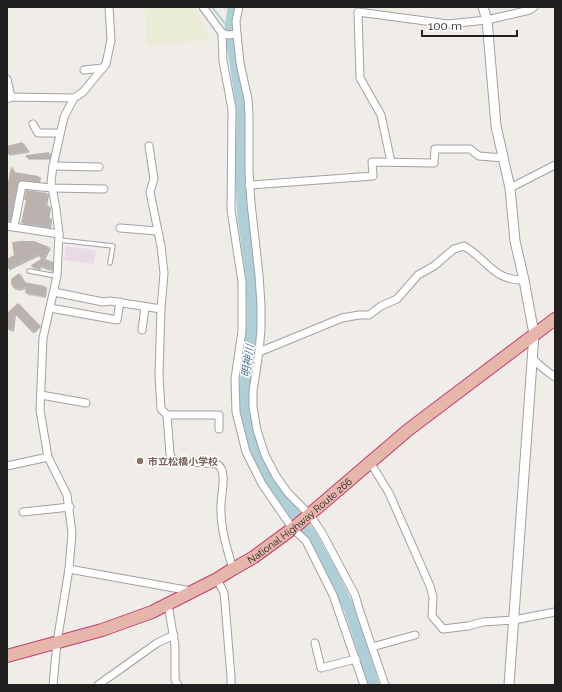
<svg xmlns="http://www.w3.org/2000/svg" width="562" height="692" font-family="Raleway,'Noto Sans JP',sans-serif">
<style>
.industrial{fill:#e8dbe6}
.farmland{fill:#ebecd6}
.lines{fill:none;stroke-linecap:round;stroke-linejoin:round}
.stream{stroke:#aecfd7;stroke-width:2}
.river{stroke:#aecfd7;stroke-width:11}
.building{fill:#b9b2ae;filter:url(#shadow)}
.service-casing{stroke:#a1a1a1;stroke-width:5.5}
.minor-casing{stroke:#a1a1a1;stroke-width:9}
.tertiary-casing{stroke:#a1a1a1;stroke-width:11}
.trunk-casing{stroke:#c53d70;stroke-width:14}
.path{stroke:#e98780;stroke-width:1;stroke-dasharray:2 2;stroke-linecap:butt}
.service{stroke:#fff;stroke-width:3.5}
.minor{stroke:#fff;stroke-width:7}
.tertiary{stroke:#fff;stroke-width:9}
.trunk{stroke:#e7b6aa;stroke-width:12}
.education-dot{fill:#8d6e63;stroke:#fff;stroke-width:1.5}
.labels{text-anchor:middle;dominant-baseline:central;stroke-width:3;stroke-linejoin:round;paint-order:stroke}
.education-label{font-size:10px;font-weight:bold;fill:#785e54;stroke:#fff;text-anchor:start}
.street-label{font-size:10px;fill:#202020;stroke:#fff}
.water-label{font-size:11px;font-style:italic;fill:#517696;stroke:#fff}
</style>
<defs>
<filter id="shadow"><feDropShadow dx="2" dy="1.5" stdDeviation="0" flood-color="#0004"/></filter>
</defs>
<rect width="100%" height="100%" fill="#f0ede8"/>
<path class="industrial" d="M 66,246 L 96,250 L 94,264 L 64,260 Z"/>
<path class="farmland" d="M 162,7 L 195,7 L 210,40 L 147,45 L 145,9 Z"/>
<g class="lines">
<path class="stream" d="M 212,7 L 230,30"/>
<path class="river" d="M 233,7 L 230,30 L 242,111 L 241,185 L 243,218 L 251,274 L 252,303 L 252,324 L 250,346 L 245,384 L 245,411 L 253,442 L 265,473 L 278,493 L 311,535 L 332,573 L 349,608 L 374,685"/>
</g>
<g class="building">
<path d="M 22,142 L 28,151 L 7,154 L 7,146 Z"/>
<path d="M 49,152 L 50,158 L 26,158 L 26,155 Z"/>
<path d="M 11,166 L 14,172 L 39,176 L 38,182 L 22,180 L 18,182 L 10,221 L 7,221 L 7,188 Z"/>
<path d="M 26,190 L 47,193 L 45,205 L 49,206 L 47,217 L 50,217 L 49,227 L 21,223 L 26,200 L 24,200 Z"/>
<path d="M 21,241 L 34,241 L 49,247 L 43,258 L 53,262 L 51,270 L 39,266 L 38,269 L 30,266 L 41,259 L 38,254 L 7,269 L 7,259 L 14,255 L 12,242 Z"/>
<path d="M 19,273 L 24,282 L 45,286 L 44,296 L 25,293 L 26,287 L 18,289 L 13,288 L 11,283 L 11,279 Z"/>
<path d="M 18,303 L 39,325 L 32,332 L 14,313 L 12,330 L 7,329 L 7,313 Z"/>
</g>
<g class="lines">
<g class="service-casing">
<g id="service">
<path d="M 59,240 L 113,246 L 110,263"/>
<path d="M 29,271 L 56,276"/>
</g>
</g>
<g class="minor-casing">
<g id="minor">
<path d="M 203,7 L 222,33 L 228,35 L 237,34"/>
<path d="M 239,7 L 236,21 L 237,34 L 240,63 L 248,99 L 249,115 L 249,171 L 251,203 L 259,275 L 261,305 L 261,329 L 259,352 L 253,391 L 253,407 L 257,430 L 265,455 L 276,476 L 288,493 L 310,515 L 322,533 L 355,595 L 360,612 L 385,685"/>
<path d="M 222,33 L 223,61 L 232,109 L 231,210 L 242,282 L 242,331 L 235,379 L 236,412 L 246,452 L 262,484 L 293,529 L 306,541 L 333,595 L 364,685"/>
<path d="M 84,70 L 103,68"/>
<path d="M 7,79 L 11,97"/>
<path d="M 7,99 L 11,97 L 74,98 L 83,92 L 106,64 L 111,40 L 109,7"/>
<path d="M 33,124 L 38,133 L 59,133"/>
<path d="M 391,162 L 381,115 L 360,78 L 358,12 L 448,24 L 487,20 L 530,10 L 534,7"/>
<path d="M 53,166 L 99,167"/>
<path d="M 249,185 L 373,176 L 372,162 L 434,163 L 435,149 L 470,149 L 479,156 L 504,158"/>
<path d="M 510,188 L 555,165"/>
<path d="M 7,226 L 59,234"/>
<path d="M 14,227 L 22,185 L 52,188 L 104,189"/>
<path d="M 120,228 L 157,231"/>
<path d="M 54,292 L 103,302 L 110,301 L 161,309 L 164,273 L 161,246 L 150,192 L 154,179 L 149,146"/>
<path d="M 50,308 L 117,320 L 120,302"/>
<path d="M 161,309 L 159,375 L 161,409 L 167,415 L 219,415 L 219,429"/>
<path d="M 142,330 L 145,307"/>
<path d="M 259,352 L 342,318 L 359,315 L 369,315 L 381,306 L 397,299 L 418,275 L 434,266 L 454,249 L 464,246 C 487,259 493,281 524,280"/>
<path d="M 532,357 C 537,365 547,371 555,377"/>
<path d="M 41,395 L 86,403"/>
<path d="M 167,415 L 170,454 L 172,459 L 179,461 L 217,464 C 228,470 221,494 221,505 C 220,527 227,549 233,569"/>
<path d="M 370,462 L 389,493 L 430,586 L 433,597 L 432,616 L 443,629 L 468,626 L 483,622 L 514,620 L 555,612"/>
<path d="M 7,466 L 48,457"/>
<path d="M 23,512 L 70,507"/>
<path d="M 69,569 L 191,591"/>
<path d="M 217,579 L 224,593 L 225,603 L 231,677 L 231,685"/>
<path d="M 168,604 L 175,646 L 175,680 L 178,685"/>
<path d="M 315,643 L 321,668 L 356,659"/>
<path d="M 372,647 L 415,635"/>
<path d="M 53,685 L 57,642 L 69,569 L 72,533 L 67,495 L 48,457 L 40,410 L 43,338 L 57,276 L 59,234 L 56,209 L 51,182 L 53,166 L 64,117 L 74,98"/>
<path d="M 98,685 L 157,643 L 174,635"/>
</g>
</g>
<g class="tertiary-casing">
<path id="tertiary" d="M 483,7 L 487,20 L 496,126 L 510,188 L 515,241 L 524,280 L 534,334 L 509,685"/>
</g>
<g class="trunk-casing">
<g id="trunk">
<path id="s1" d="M 7,656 L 102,630 L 152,612 L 217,579 L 233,569 L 254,557 L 296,526 L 408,430 L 555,319"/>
</g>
</g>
<path class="path" d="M 223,7 L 225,9 L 226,7"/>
<use href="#service" class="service"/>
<use href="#minor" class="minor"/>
<use href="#tertiary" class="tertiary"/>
<use href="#trunk" class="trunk"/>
</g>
<circle class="education-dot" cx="140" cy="461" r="4"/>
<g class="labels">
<g class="education-label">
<text x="148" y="461">市立松橋小学校</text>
</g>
<g class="street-label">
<text stroke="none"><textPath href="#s1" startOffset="326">National Highway Route 266</textPath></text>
</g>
<g class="water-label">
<text transform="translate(248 361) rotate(-82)">明神川</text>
</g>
</g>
<rect width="562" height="692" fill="none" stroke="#202020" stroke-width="16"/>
<path d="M422 30v6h95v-6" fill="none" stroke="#202020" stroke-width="2"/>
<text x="428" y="30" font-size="12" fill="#202020" stroke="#ffffff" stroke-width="3" paint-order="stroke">100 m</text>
</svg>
